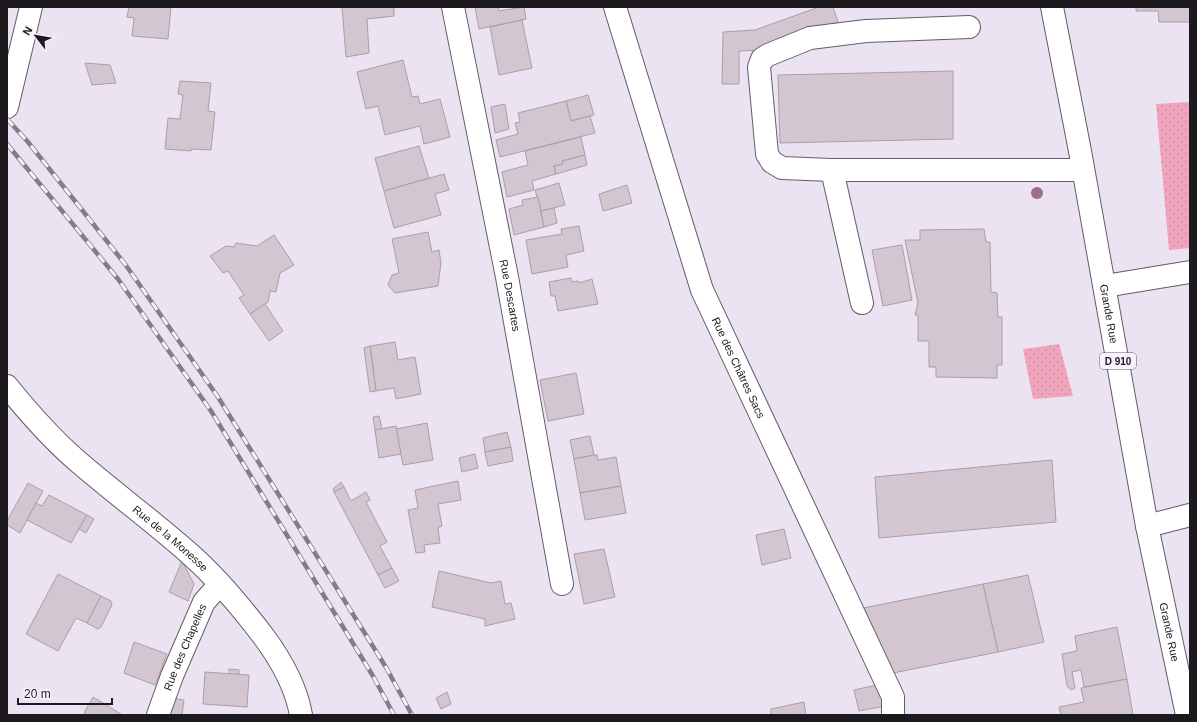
<svg xmlns="http://www.w3.org/2000/svg" width="1197" height="722" font-family="Helvetica,sans-serif">
<style>
.grass{fill:url(#grass-dots)}
.building{fill:#d3c6d0;stroke:#aa9ea7}
.lines{fill:none;stroke-linecap:round;stroke-linejoin:round}
.minor-casing{stroke:#625c67;stroke-width:24}
.major-casing{stroke:#625c67;stroke-width:24}
.minor{stroke:#fff;stroke-width:22}
.major{stroke:#fff;stroke-width:22}
.rail-casing{stroke:#837d87;stroke-width:4.5}
.rail{stroke:#f9f1fe;stroke-width:3;stroke-dasharray:9;stroke-linecap:butt}
.tree{fill:#9c6e88}
.labels{text-anchor:middle;dominant-baseline:central;stroke-width:3.5;stroke-linejoin:round;paint-order:stroke}
.shield{fill:#f9f1fe;stroke:#5f5a62;stroke-width:1}
.shield-label{font-size:10px;font-weight:bold;fill:#1d1a1f}
.street-label{font-size:11px;fill:#1d1a1f;stroke:#f9f1fe}
</style>
<defs>
<pattern id="grass-dots" width="8" height="8" patternUnits="userSpaceOnUse"><rect width="8" height="8" fill="#f1a5bd"/><path d="M2 2h.1M6 6h.1" fill="none" stroke="#ce8da2" stroke-width="1.8" stroke-linecap="round"/></pattern>
</defs>
<rect width="100%" height="100%" fill="#ebe3f1"/>
<g class="grass">
<path d="M 1190,102 L 1190,248 L 1169,250 L 1156,104 Z"/>
<path d="M 1059,344 L 1073,396 L 1033,399 L 1023,349 Z"/>
</g>
<g class="building">
<path d="M 129,7 L 171,7 L 168,39 L 132,36 L 134,18 L 127,17 Z"/>
<path d="M 342,7 L 394,7 L 394,16 L 367,19 L 369,53 L 346,57 Z"/>
<path d="M 475,7 L 498,7 L 499,11 L 524,7 L 526,19 L 479,29 Z"/>
<path d="M 819,7 L 833,7 L 838,22 L 766,50 L 739,51 L 739,84 L 722,84 L 723,32 L 755,30 Z"/>
<path d="M 1136,7 L 1190,7 L 1190,22 L 1159,22 L 1158,11 L 1136,11 Z"/>
<path d="M 522,20 L 532,68 L 499,75 L 490,27 Z"/>
<path d="M 403,60 L 412,97 L 418,96 L 420,104 L 440,99 L 450,137 L 424,144 L 420,126 L 385,135 L 378,106 L 366,109 L 357,72 Z"/>
<path d="M 85,63 L 110,65 L 116,83 L 92,85 Z"/>
<path d="M 953,71 L 953,139 L 780,143 L 778,75 Z"/>
<path d="M 180,81 L 211,83 L 208,111 L 215,112 L 211,150 L 191,149 L 191,151 L 165,149 L 168,118 L 180,119 L 183,95 L 178,94 Z"/>
<path d="M 588,95 L 594,115 L 571,121 L 566,101 Z"/>
<path d="M 566,101 L 571,121 L 590,116 L 595,133 L 500,157 L 496,140 L 518,134 L 515,123 L 520,122 L 518,113 Z"/>
<path d="M 505,104 L 509,129 L 495,133 L 491,107 Z"/>
<path d="M 581,137 L 585,155 L 562,161 L 563,164 L 554,166 L 556,174 L 532,181 L 534,190 L 507,197 L 502,172 L 528,165 L 525,151 Z"/>
<path d="M 419,146 L 429,178 L 384,191 L 375,158 Z"/>
<path d="M 585,155 L 587,165 L 556,174 L 554,166 L 563,164 L 562,161 Z"/>
<path d="M 444,174 L 449,190 L 435,194 L 441,215 L 394,228 L 384,191 Z"/>
<path d="M 559,183 L 565,205 L 541,211 L 535,190 Z"/>
<path d="M 627,185 L 632,203 L 603,211 L 599,194 Z"/>
<path d="M 538,197 L 544,227 L 514,235 L 509,209 L 523,205 L 522,200 Z"/>
<path d="M 554,208 L 557,223 L 544,227 L 541,211 Z"/>
<path d="M 579,226 L 584,251 L 566,255 L 568,267 L 532,274 L 526,240 L 562,234 L 561,229 Z"/>
<path d="M 984,229 L 986,242 L 990,242 L 991,292 L 997,293 L 998,317 L 1002,317 L 1002,365 L 997,365 L 997,378 L 936,377 L 936,367 L 929,367 L 929,341 L 918,341 L 918,315 L 915,315 L 918,303 L 905,240 L 920,240 L 920,230 Z"/>
<path d="M 428,232 L 432,252 L 439,250 L 441,263 L 438,286 L 395,293 L 388,285 L 392,275 L 399,273 L 392,239 Z"/>
<path d="M 274,235 L 294,265 L 280,273 L 276,292 L 270,291 L 268,302 L 250,314 L 239,298 L 244,295 L 228,271 L 223,273 L 210,256 L 226,246 L 234,247 L 236,243 L 257,246 Z"/>
<path d="M 902,245 L 912,300 L 883,306 L 872,250 Z"/>
<path d="M 571,278 L 572,282 L 578,281 L 579,283 L 592,279 L 598,304 L 558,311 L 555,296 L 551,296 L 549,282 Z"/>
<path d="M 265,304 L 283,331 L 269,341 L 250,314 Z"/>
<path d="M 395,342 L 398,360 L 415,357 L 421,394 L 396,399 L 394,388 L 376,391 L 370,346 Z"/>
<path d="M 370,346 L 376,391 L 370,392 L 364,348 Z"/>
<path d="M 576,373 L 584,414 L 548,421 L 540,380 Z"/>
<path d="M 379,416 L 382,429 L 375,430 L 373,417 Z"/>
<path d="M 427,423 L 433,460 L 403,465 L 396,429 Z"/>
<path d="M 396,426 L 401,454 L 379,458 L 375,430 Z"/>
<path d="M 507,432 L 511,447 L 485,452 L 483,438 Z"/>
<path d="M 590,436 L 594,455 L 574,459 L 570,440 Z"/>
<path d="M 511,447 L 513,461 L 488,466 L 485,452 Z"/>
<path d="M 475,454 L 478,468 L 462,472 L 459,458 Z"/>
<path d="M 594,455 L 597,455 L 598,460 L 616,457 L 621,486 L 580,493 L 574,459 Z"/>
<path d="M 1052,460 L 1056,522 L 879,538 L 875,477 Z"/>
<path d="M 458,481 L 461,500 L 438,504 L 442,526 L 438,528 L 440,543 L 424,545 L 425,552 L 416,553 L 408,510 L 418,508 L 415,490 Z"/>
<path d="M 341,482 L 344,487 L 334,492 L 333,489 Z"/>
<path d="M 28,483 L 43,491 L 20,533 L 7,525 L 7,521 Z"/>
<path d="M 621,486 L 626,513 L 585,520 L 580,493 Z"/>
<path d="M 344,487 L 351,501 L 366,492 L 370,500 L 366,502 L 387,542 L 380,546 L 392,568 L 378,575 L 334,492 Z"/>
<path d="M 49,495 L 87,515 L 71,543 L 27,520 L 36,503 L 42,506 Z"/>
<path d="M 87,515 L 94,519 L 86,533 L 79,529 Z"/>
<path d="M 784,529 L 791,558 L 762,565 L 756,535 Z"/>
<path d="M 604,549 L 615,597 L 584,604 L 574,554 Z"/>
<path d="M 182,561 L 194,584 L 188,601 L 169,592 Z"/>
<path d="M 392,568 L 399,581 L 385,588 L 378,575 Z"/>
<path d="M 439,571 L 491,583 L 501,581 L 505,604 L 511,603 L 515,619 L 485,626 L 485,619 L 432,607 Z"/>
<path d="M 58,574 L 101,596 L 87,623 L 76,618 L 58,651 L 26,634 Z"/>
<path d="M 1028,575 L 1044,642 L 998,652 L 983,584 Z"/>
<path d="M 983,584 L 998,652 L 893,673 L 863,608 Z"/>
<path d="M 101,596 L 111,601 L 112,605 L 101,627 L 98,629 L 87,623 Z"/>
<path d="M 1117,627 L 1127,679 L 1084,687 L 1081,670 L 1072,672 L 1075,688 L 1071,690 L 1067,686 L 1062,654 L 1077,651 L 1075,636 Z"/>
<path d="M 134,642 L 167,654 L 155,685 L 124,673 Z"/>
<path d="M 229,669 L 239,670 L 239,675 L 229,674 Z"/>
<path d="M 205,672 L 249,675 L 247,707 L 203,704 Z"/>
<path d="M 1127,679 L 1133,715 L 1061,715 L 1059,707 L 1084,702 L 1081,688 Z"/>
<path d="M 877,685 L 885,706 L 859,711 L 854,690 Z"/>
<path d="M 176,692 L 176,699 L 184,700 L 182,715 L 163,715 Z"/>
<path d="M 447,692 L 451,704 L 441,709 L 436,698 Z"/>
<path d="M 93,697 L 121,714 L 121,715 L 88,715 L 84,713 Z"/>
<path d="M 804,702 L 806,715 L 771,715 L 771,709 Z"/>
</g>
<g class="lines">
<g class="minor-casing">
<g id="minor">
<path id="s1" d="M 453,7 L 507,277 L 562,584"/>
<path id="s2" d="M 615,7 L 702,290 L 893,697 L 893,715"/>
<path d="M 969,27 L 866,31 L 810,38 L 768,55 L 762,59 L 759,67 L 767,154 L 772,162 L 782,168 L 832,170 L 1083,170"/>
<path d="M 7,107 L 31,7"/>
<path d="M 832,170 L 862,303"/>
<path d="M 1105,286 L 1190,272"/>
<path id="s3" d="M 7,386 C 28,412 50,437 75,459 C 113,492 154,522 191,555 C 218,579 242,608 264,637 C 281,660 296,686 301,715"/>
<path d="M 1147,526 L 1190,515"/>
<path id="s4" d="M 158,715 L 172,676 L 204,602 L 220,584"/>
</g>
</g>
<g class="major-casing">
<g id="major">
<path id="s5" d="M 1052,7 L 1080,151 L 1147,526 L 1187,715"/>
</g>
</g>
<use href="#minor" class="minor"/>
<use href="#major" class="major"/>
<g class="rail-casing">
<g id="rail">
<path d="M 7,119 L 28,142 L 125,264 L 218,397 L 387,669 L 412,715"/>
<path d="M 7,144 L 118,279 L 211,411 L 373,676 L 394,715"/>
</g>
</g>
<use href="#rail" class="rail"/>
</g>
<circle class="tree" cx="1037" cy="193" r="6"/>
<g class="labels">
<rect class="shield" x="1100" y="353" width="36" height="16" rx="3"/>
<g class="shield-label">
<text x="1118" y="361">D 910</text>
</g>
<g class="street-label">
<text stroke="none"><textPath href="#s1" startOffset="294">Rue Descartes</textPath></text>
<text stroke="none"><textPath href="#s5" startOffset="312">Grande Rue</textPath></text>
<text stroke="none"><textPath href="#s2" startOffset="382">Rue des Châtres Sacs</textPath></text>
<text stroke="none"><textPath href="#s3" startOffset="224">Rue de la Monesse</textPath></text>
<text stroke="none"><textPath href="#s5" startOffset="636">Grande Rue</textPath></text>
<text stroke="none"><textPath href="#s4" startOffset="73">Rue des Chapelles</textPath></text>
</g>
</g>
<rect width="1197" height="722" fill="none" stroke="#1d1a1f" stroke-width="16"/>
<g transform="translate(36 36) rotate(301)" stroke="#f9f1fe" stroke-width="3" paint-order="stroke">
<path d="M0-3L7 15L0 10L-7 15Z" fill="#1d1a1f"/>
<text y="-6" font-size="11" font-weight="bold" text-anchor="middle" fill="#1d1a1f">N</text>
</g>
<path d="M18 698v6h94v-6" fill="none" stroke="#1d1a1f" stroke-width="2"/>
<text x="24" y="698" font-size="12" fill="#1d1a1f" stroke="#f9f1fe" stroke-width="3" paint-order="stroke">20 m</text>
</svg>
